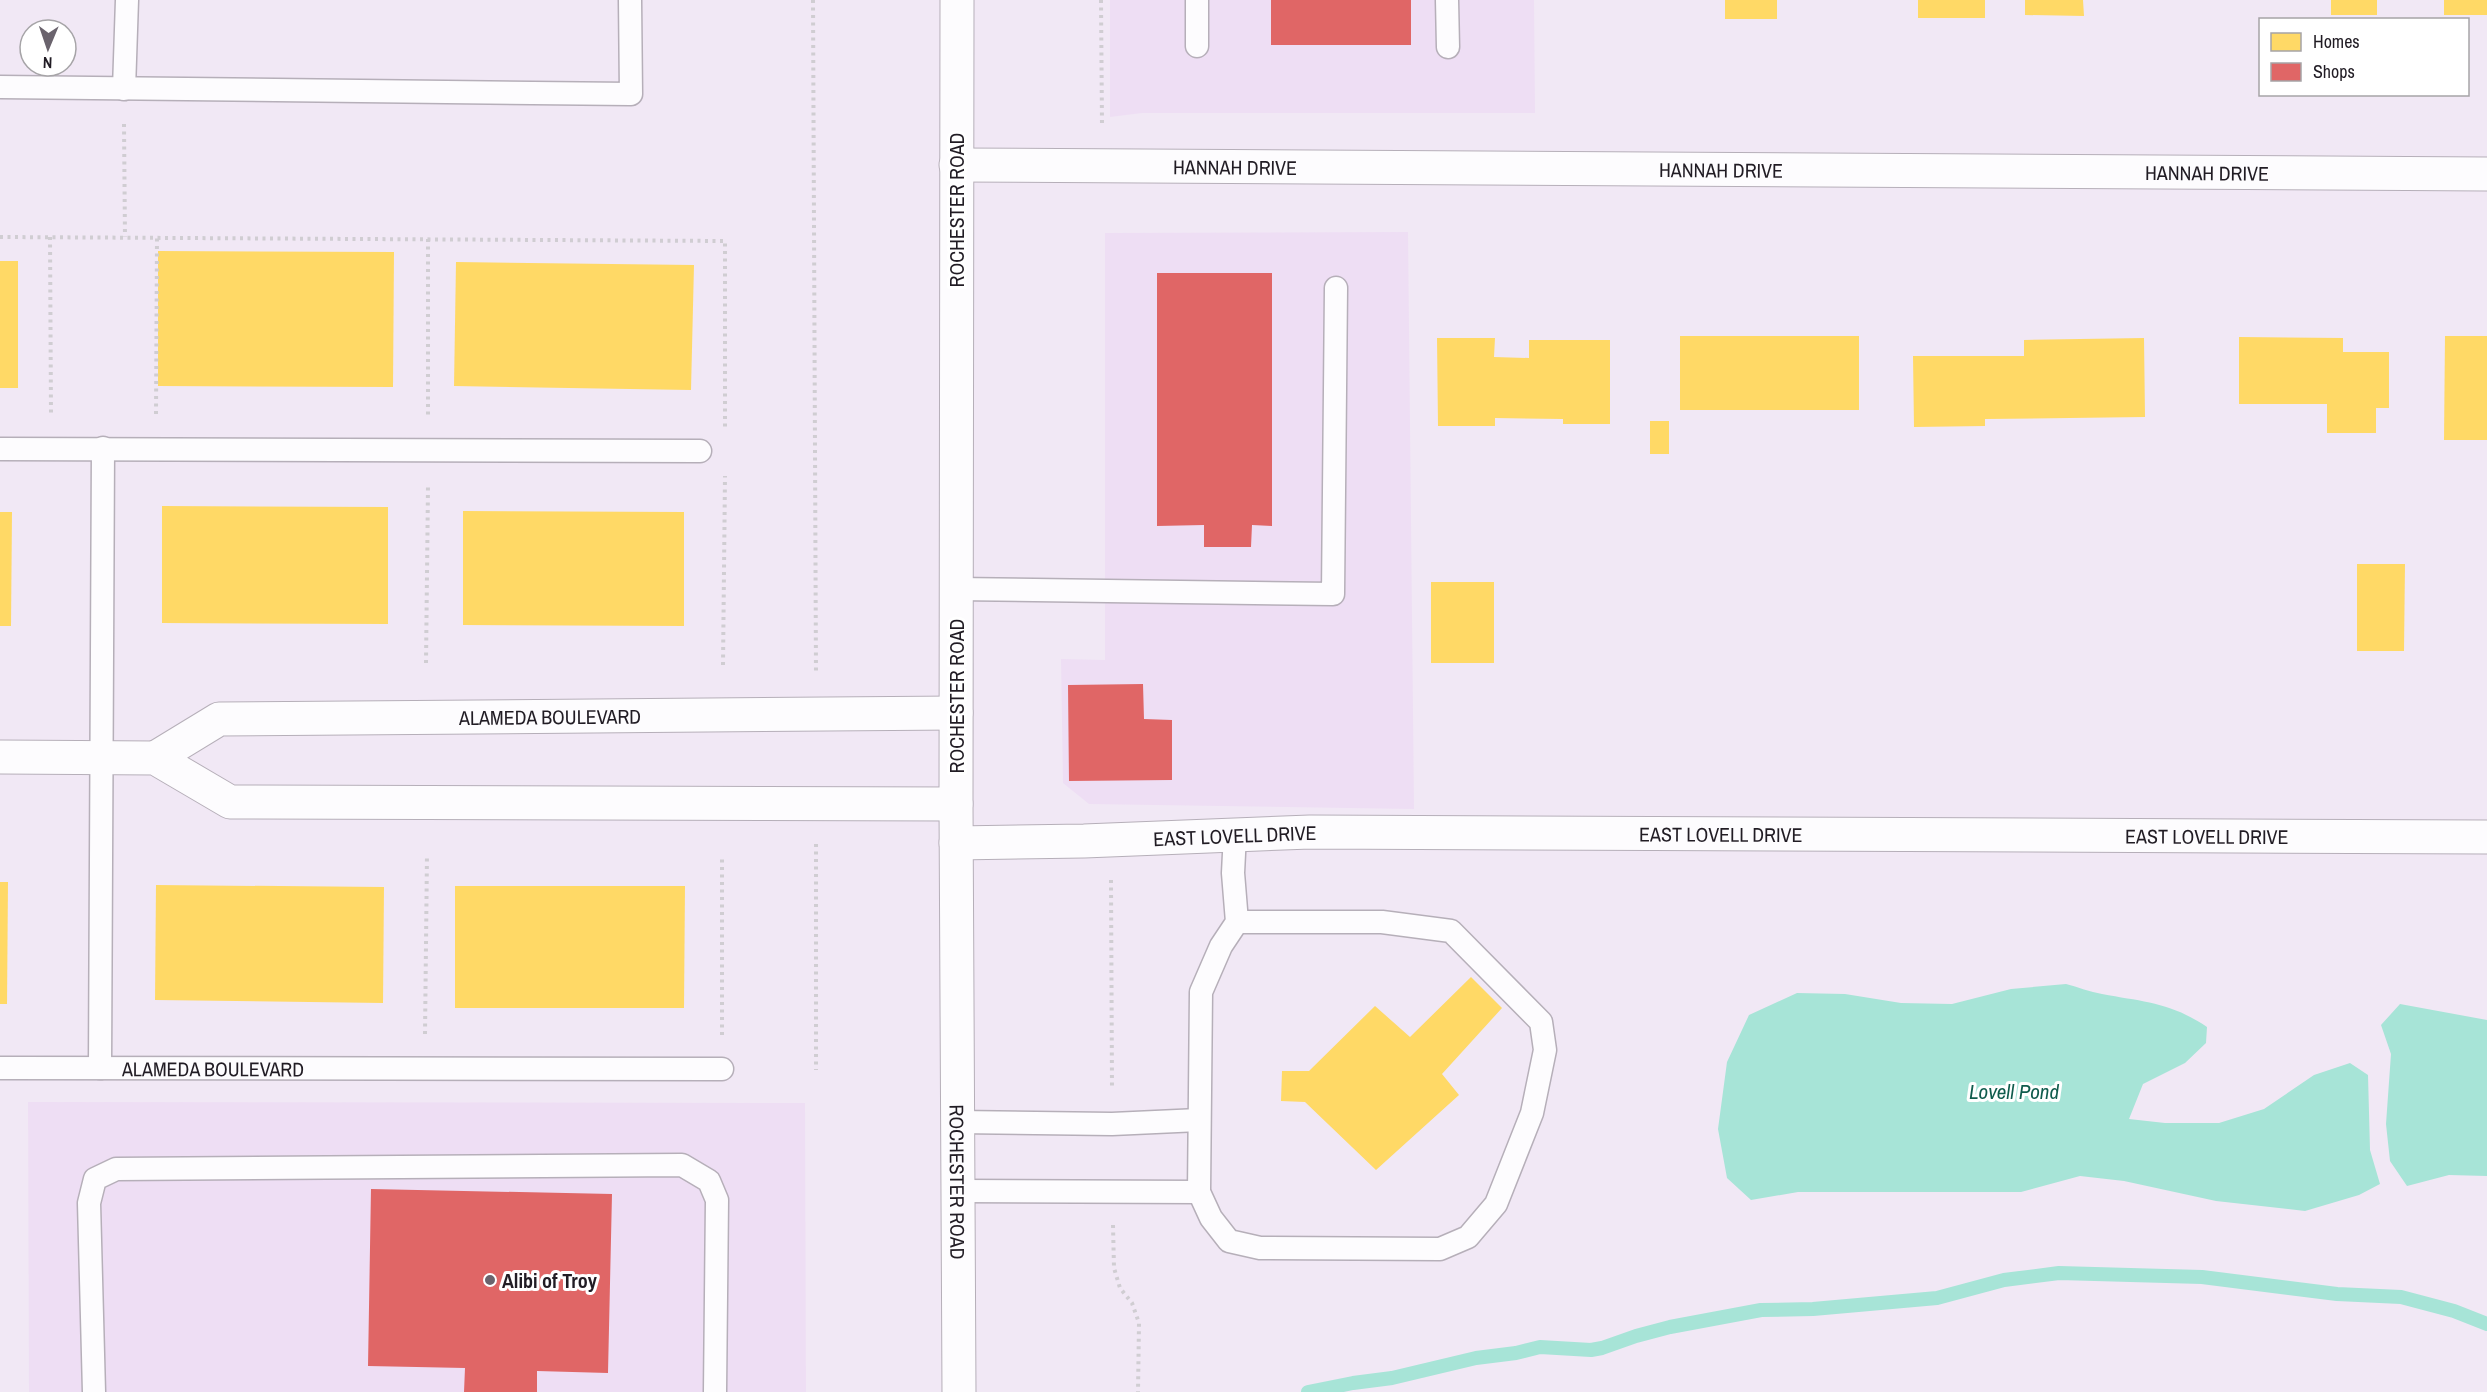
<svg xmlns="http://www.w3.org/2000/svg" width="2487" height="1392" font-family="'Archivo Narrow',sans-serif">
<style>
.built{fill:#eedef4}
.water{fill:#a7e4d7}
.homes{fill:#ffd966}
.shops{fill:#e06666}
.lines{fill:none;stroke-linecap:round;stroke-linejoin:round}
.stream{stroke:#a7e4d7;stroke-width:14}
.service-casing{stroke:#b6afb9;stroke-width:25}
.minor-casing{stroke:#b6afb9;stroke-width:35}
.secondary-casing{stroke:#b6afb9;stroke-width:35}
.path{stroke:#d0cdd2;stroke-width:4;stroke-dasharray:3 4.5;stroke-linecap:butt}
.service{stroke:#fdfcfe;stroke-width:22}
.minor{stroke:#fdfcfe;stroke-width:33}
.secondary{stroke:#fdfcfe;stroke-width:33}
.poi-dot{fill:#6a636d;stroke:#fff;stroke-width:2}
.labels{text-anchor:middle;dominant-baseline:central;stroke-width:6;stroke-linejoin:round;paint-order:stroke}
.street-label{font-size:20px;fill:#211c24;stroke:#fff}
.poi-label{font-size:20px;font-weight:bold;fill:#211c24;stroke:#fff;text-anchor:start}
.water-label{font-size:21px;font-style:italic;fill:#105c4d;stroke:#fff}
</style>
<rect width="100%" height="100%" fill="#f1e8f5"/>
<g class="built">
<path d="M 1110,0 L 1534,0 L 1535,113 L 1142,113 L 1110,117 Z"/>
<path d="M 1408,232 L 1414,809 L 1089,804 L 1063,783 L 1061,659 L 1105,660 L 1105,233 Z"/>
<path d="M 28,1102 L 805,1103 L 806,1392 L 29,1392 Z"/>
</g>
<g class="water">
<path d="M 2066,984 C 2078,987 2090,992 2102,994 C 2144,1002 2170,1002 2207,1027 L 2206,1043 L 2185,1063 L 2143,1084 L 2129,1119 L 2165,1123 L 2219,1123 L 2264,1109 L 2314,1075 L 2350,1063 L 2368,1075 L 2370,1150 L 2380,1184 L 2359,1195 L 2305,1211 L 2216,1201 L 2124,1181 L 2080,1176 L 2021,1192 L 1798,1192 L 1751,1200 L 1727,1178 L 1718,1129 L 1727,1062 L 1749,1015 L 1797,993 L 1845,994 L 1901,1003 L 1952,1004 L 2011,989 Z"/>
<path d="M 2400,1004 L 2487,1020 L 2487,1176 L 2449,1175 L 2407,1186 L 2390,1161 L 2386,1124 L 2391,1054 L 2381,1025 Z"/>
</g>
<g class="homes">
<rect x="1725" y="0" width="52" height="19"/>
<rect x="1918" y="0" width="67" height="18"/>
<path d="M 2025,0 L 2083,0 L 2084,16 L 2025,15 Z"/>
<rect x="2331" y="0" width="46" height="15"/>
<rect x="2444" y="0" width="43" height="15"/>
<path d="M 158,251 L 394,252 L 393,387 L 158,386 Z"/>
<rect x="0" y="261" width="18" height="127"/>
<path d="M 456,262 L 694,265 L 691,390 L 454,386 Z"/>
<rect x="1680" y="336" width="179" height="74"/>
<path d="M 2445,336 L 2487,336 L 2487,440 L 2444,440 Z"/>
<path d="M 2239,337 L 2343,338 L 2343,352 L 2389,352 L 2389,408 L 2376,408 L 2376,433 L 2327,433 L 2327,404 L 2239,404 Z"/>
<path d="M 1437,338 L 1495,338 L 1494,357 L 1529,358 L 1529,340 L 1610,340 L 1610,424 L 1563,424 L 1563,419 L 1495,418 L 1495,426 L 1438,426 Z"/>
<path d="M 2144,338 L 2145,417 L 1985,419 L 1985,426 L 1914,427 L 1913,356 L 2024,356 L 2024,340 Z"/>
<rect x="1650" y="421" width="19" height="33"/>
<path d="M 162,506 L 388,507 L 388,624 L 162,623 Z"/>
<path d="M 463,511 L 684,512 L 684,626 L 463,625 Z"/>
<path d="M 0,512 L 12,512 L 11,626 L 0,626 Z"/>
<path d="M 2357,564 L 2405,564 L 2404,651 L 2357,651 Z"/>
<rect x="1431" y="582" width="63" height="81"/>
<path d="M 0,882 L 8,882 L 7,1004 L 0,1004 Z"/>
<path d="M 156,885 L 384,887 L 383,1003 L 155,1000 Z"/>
<path d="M 455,886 L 685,886 L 684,1008 L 455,1008 Z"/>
<path d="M 1471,977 L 1502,1008 L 1442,1074 L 1459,1095 L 1376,1170 L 1305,1102 L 1281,1101 L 1282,1071 L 1309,1071 L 1375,1006 L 1410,1037 Z"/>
</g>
<g class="shops">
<rect x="1271" y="0" width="140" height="45"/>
<path d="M 1157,273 L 1272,273 L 1272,526 L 1252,525 L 1251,547 L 1204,547 L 1204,525 L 1157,526 Z"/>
<path d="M 1143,684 L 1144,719 L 1172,720 L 1172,780 L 1069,781 L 1068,685 Z"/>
<path d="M 371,1189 L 612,1194 L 608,1373 L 537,1371 L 537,1392 L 464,1392 L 465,1368 L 368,1366 Z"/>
</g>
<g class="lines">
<path class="stream" d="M 1308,1392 L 1353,1383 L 1392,1378 L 1476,1358 L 1516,1353 L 1540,1347 L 1591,1350 L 1602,1348 L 1636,1336 L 1670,1327 L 1761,1310 L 1813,1309 L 1937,1298 L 2004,1280 L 2059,1273 L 2202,1277 L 2337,1294 L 2401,1297 L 2454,1311 L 2487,1324"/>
<g class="service-casing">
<g id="service">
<path d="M 1197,0 L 1197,46"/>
<path d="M 1447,0 L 1448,47"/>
<path d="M 0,87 L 631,94 L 630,0"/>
<path d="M 124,89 L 127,0"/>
<path d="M 0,449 L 700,451"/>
<path d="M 956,589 L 1333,594 L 1336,288"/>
<path d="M 1235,834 L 1233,873 L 1237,922 L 1382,922 L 1451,931 L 1541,1022 L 1545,1050 L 1532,1113 L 1496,1204 L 1468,1237 L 1440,1249 L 1260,1248 L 1229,1241 L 1211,1218 L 1199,1192 L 1201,992 L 1221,946 L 1237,922"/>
<path id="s1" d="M 0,1068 L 722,1069"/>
<path d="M 100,1068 L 103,448"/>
<path d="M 958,1122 L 1112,1124 L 1199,1120"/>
<path d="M 960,1191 L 1199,1192"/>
<path d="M 94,1392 L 89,1203 L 95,1179 L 116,1169 L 682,1165 L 709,1181 L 717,1200 L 715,1392"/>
</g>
</g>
<g class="minor-casing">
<g id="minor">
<path id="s2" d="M 956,165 L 2487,174"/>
<path d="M 0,757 L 155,758 L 230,802 L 956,804"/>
<path id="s3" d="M 155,758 L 219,719 L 956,713"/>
<path id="s4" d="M 956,843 L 1084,841 L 1310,832 L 2487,837"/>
</g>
</g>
<g class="secondary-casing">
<g id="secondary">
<path id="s5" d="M 957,0 L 956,804 L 959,1392"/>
</g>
</g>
<g class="path">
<path d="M 813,0 L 816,674"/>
<path d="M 1101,0 L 1102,125"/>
<path d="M 124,124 L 125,237"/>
<path d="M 0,237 L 725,241 L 725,427"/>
<path d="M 50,237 L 51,414"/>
<path d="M 428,239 L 428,415"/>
<path d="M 156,414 L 157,238"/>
<path d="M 426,663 L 428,486"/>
<path d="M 723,665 L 725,476"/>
<path d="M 816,844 L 816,1070"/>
<path d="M 1111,880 L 1112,1089"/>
<path d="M 425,1034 L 427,854"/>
<path d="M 722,1035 L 722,856"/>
<path d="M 1113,1225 L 1114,1268 L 1120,1288 L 1132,1303 L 1139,1323 L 1138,1392"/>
</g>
<use href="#service" class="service"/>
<use href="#minor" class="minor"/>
<use href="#secondary" class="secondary"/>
</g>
<circle class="poi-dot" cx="490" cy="1280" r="6"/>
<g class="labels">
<g class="street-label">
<text stroke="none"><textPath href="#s2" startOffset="279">HANNAH DRIVE</textPath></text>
<text stroke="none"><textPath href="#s2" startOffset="765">HANNAH DRIVE</textPath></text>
<text stroke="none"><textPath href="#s2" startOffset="1251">HANNAH DRIVE</textPath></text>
<text transform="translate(956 210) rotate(-90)">ROCHESTER ROAD</text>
<text transform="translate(956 696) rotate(-90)">ROCHESTER ROAD</text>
<text stroke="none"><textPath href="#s3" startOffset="406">ALAMEDA BOULEVARD</textPath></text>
<text stroke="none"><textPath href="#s4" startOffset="765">EAST LOVELL DRIVE</textPath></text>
<text stroke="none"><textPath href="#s4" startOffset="279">EAST LOVELL DRIVE</textPath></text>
<text stroke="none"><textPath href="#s4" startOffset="1251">EAST LOVELL DRIVE</textPath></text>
<text stroke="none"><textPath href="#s1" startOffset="213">ALAMEDA BOULEVARD</textPath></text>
<text stroke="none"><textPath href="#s5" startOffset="1182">ROCHESTER ROAD</textPath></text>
</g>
<g class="poi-label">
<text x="502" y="1280">Alibi of Troy</text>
</g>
<g class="water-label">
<text x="2014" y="1091">Lovell Pond</text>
</g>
</g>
<rect x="2259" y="18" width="210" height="78" fill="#ffffff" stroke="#a6a4a7" stroke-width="1.5"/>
<rect x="2271" y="33" width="30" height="18" fill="#ffd966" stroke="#a6a4a7" stroke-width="1.5"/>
<text x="2313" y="48" font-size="18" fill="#211c24">Homes</text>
<rect x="2271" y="63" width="30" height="18" fill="#e06666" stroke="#a6a4a7" stroke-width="1.5"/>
<text x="2313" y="78" font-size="18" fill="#211c24">Shops</text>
<g transform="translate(48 48) rotate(182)"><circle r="28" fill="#ffffff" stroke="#a6a4a7" stroke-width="1.5"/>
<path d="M0-4.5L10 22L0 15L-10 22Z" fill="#6a636d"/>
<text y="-9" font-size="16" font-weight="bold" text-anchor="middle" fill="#211c24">N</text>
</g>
</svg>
